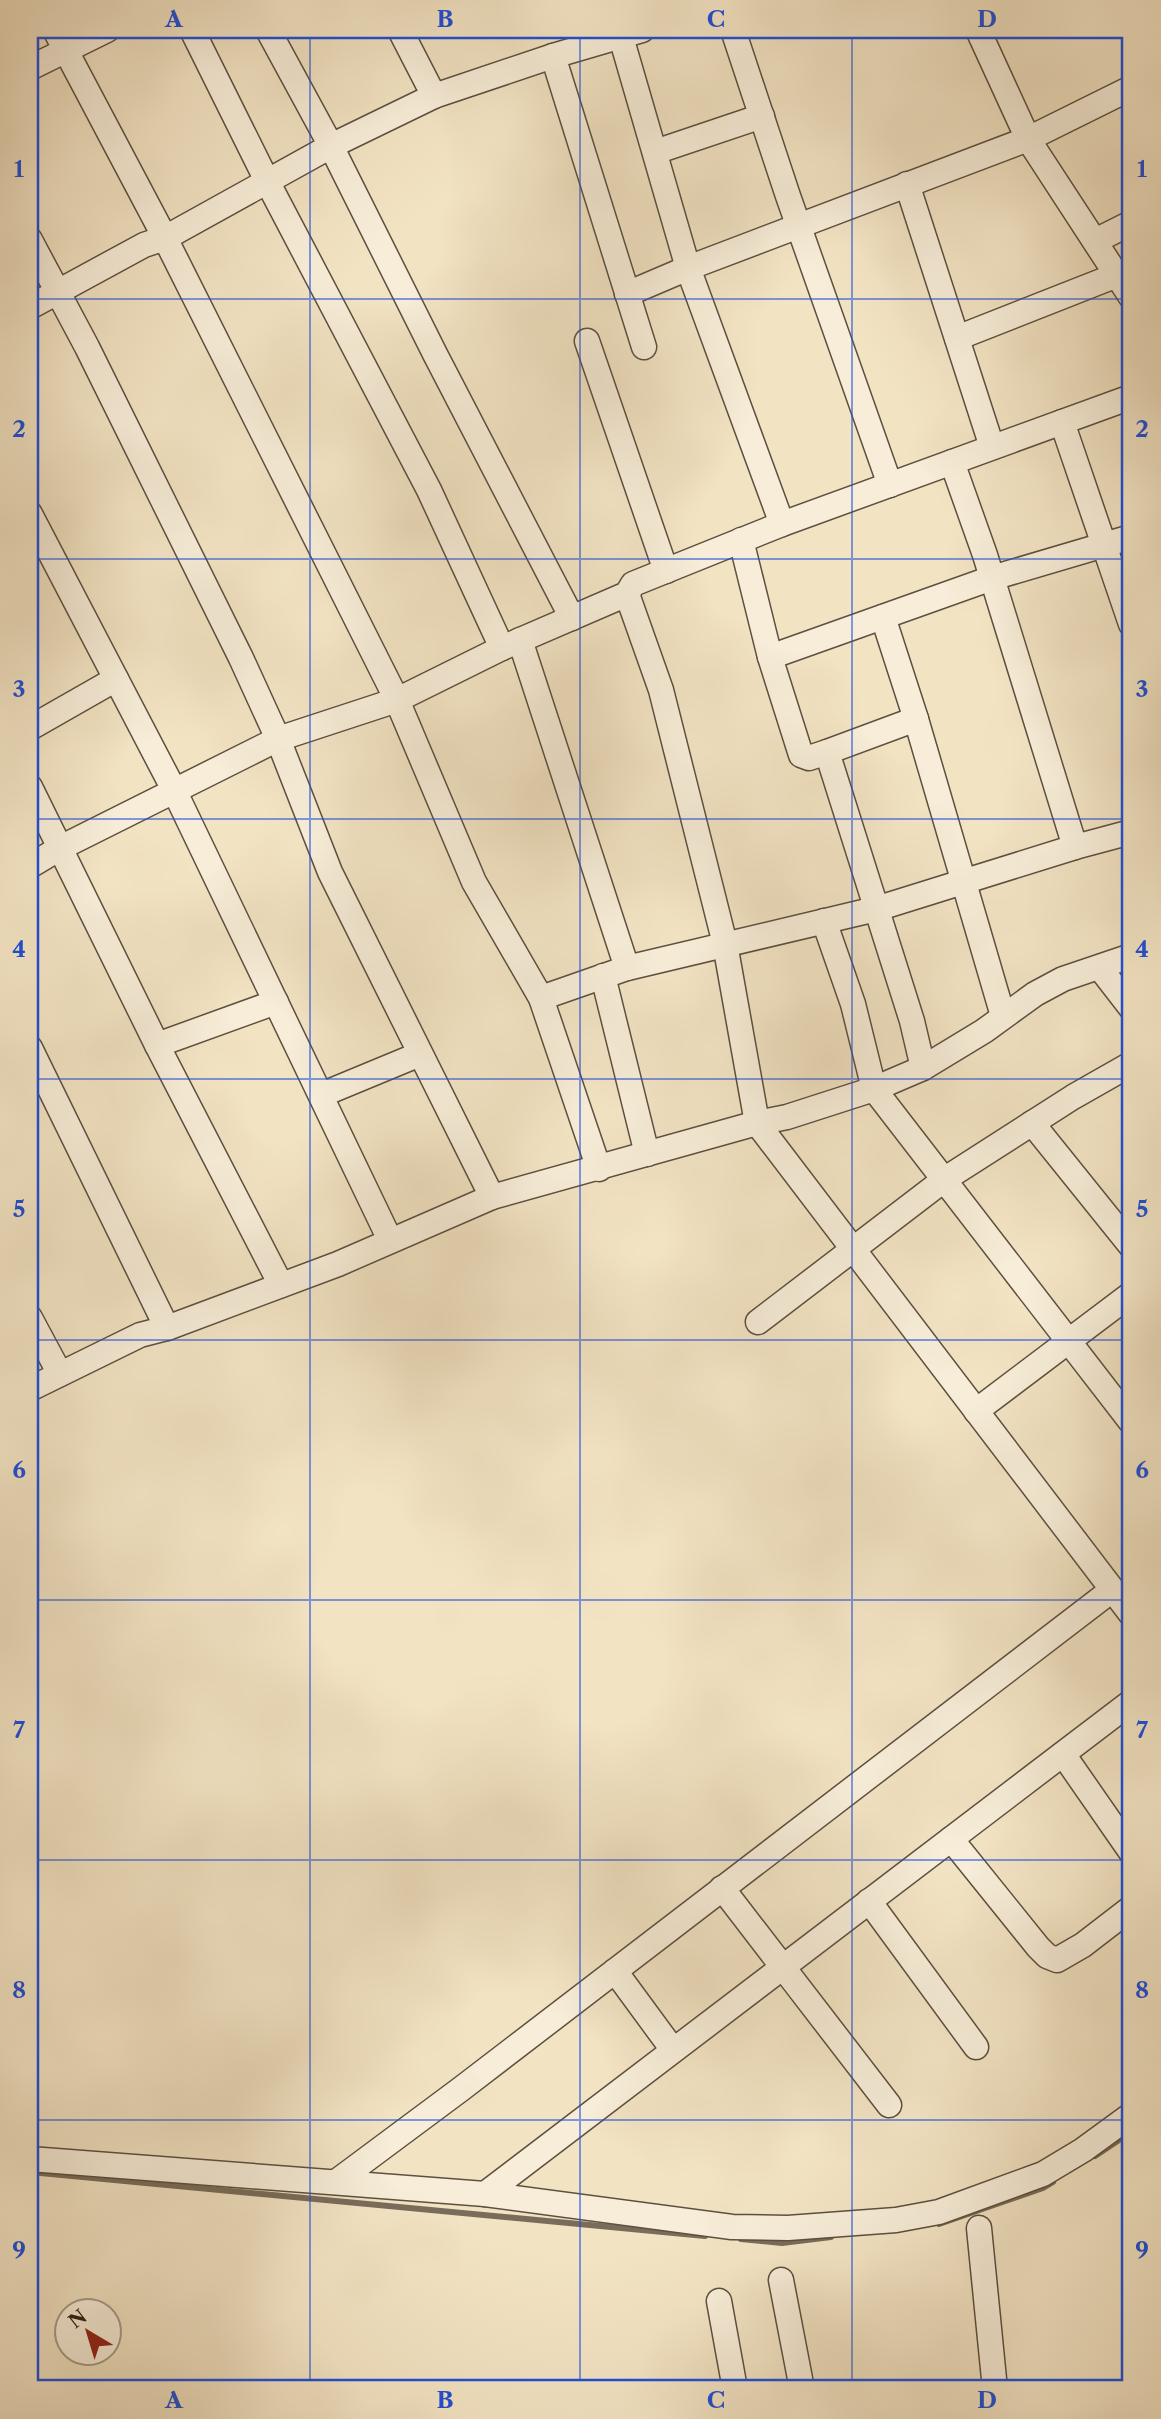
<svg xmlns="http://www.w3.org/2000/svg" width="1161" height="2419" font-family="'Libre Caslon Text',serif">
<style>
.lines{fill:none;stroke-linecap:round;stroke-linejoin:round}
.stream{stroke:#796c5a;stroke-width:6}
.street-casing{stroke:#5c5040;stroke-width:27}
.street{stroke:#f7edd8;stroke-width:24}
.grid{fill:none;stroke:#1d4ed8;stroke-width:2;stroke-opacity:0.55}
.neatline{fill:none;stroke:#1d4ed8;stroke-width:2.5}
.grid-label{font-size:23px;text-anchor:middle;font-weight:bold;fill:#1d4ed8}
</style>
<rect width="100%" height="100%" fill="#f2e3c3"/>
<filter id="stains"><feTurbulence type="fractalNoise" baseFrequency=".00286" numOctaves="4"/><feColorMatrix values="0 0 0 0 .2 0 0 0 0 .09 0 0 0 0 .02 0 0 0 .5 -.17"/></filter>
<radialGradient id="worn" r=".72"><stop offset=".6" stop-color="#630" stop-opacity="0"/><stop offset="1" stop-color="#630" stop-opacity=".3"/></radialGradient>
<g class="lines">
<g class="stream">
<path d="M 1095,2156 L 1131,2132"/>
<path d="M 30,2172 L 705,2236"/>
<path d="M 939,2224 L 1043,2188 L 1053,2182"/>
<path d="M 741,2239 L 782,2243 L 831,2237"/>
</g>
<g class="street-casing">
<g id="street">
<path d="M 55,30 L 165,238 L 397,700 L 502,648 L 627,594 L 633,584 L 782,524 L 1131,397"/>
<path d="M 192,30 L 267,181 L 429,490 L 502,648"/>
<path d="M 268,30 L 331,146 L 435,354 L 572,618"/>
<path d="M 400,30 L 434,96"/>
<path d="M 619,30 L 688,268 L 782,524"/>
<path d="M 733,30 L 788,196 L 890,485"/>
<path d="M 978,30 L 1028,139 L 1131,297"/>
<path d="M 553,56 L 644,347"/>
<path d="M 30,68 L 107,30"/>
<path d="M 655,152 L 762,116"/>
<path d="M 907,184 L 992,447"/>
<path d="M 30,240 L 87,347 L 241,658 L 278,739 L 330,872 L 492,1197"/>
<path d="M 1095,241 L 1131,223"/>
<path d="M 627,294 L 688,268 L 1028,139 L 1131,88"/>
<path d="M 30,307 L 144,245 L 165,238 L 331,146 L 434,96 L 553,56 L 642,30"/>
<path d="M 957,338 L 1117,275"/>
<path d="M 587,341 L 666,571"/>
<path d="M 1062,422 L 1131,624"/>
<path d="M 952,462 L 985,555 L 1075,847"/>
<path d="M 30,514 L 174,790 L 390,1240"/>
<path d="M 741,540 L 770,657 L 801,755 L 809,758 L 827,752 L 912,1021 L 923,1068"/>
<path d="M 627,594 L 661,690 L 725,944 L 757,1123 L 1131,1614"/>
<path d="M 883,617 L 916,719 L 1003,1016"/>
<path d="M 520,640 L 627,968"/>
<path d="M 770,657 L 992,578 L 1131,537"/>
<path d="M 30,728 L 116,679"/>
<path d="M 827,752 L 916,719"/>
<path d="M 30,787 L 157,1045 L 281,1285"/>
<path d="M 30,866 L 60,848 L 278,739 L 397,700 L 474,882 L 541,998 L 599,1169"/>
<path d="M 824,921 L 853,1004 L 874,1089 L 1131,1422"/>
<path d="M 1100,968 L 1131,1008"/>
<path d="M 603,976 L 647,1154"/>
<path d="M 541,998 L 627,968 L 876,909 L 1075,847 L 1131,832"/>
<path d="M 157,1045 L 276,1002"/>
<path d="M 30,1048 L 167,1328"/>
<path d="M 321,1095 L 420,1054"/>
<path d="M 1032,1123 L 1131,1246"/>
<path d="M 30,1318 L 60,1374"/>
<path d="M 758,1322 L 945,1179 L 1073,1097 L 1131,1064"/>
<path d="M 30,1389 L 140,1335 L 167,1328 L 338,1264 L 492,1197 L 757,1123 L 787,1117 L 874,1089 L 923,1068 L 984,1031 L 1035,994 L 1063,979 L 1131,956"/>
<path d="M 976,1411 L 1131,1294"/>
<path d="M 1063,1754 L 1131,1852"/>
<path d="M 951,1839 L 1038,1947 L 1047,1956 L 1057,1960 L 1083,1945 L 1131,1908"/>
<path d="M 722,1888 L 889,2105"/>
<path d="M 869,1901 L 976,2047"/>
<path d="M 615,1971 L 673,2050"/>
<path d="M 30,2159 L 485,2194 L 732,2227 L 788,2228 L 896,2220 L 939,2212 L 1043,2174 L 1083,2150 L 1131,2115"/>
<path d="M 336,2182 L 461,2089 L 1112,1590"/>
<path d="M 485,2194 L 1131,1702"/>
<path d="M 979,2228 L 995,2389"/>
<path d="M 781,2280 L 802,2389"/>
<path d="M 719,2301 L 735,2389"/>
</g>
</g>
<use href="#street" class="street"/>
</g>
<path class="grid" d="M 310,30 L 310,2389M 580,30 L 580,2389M 852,30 L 852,2389M 30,299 L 1131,299M 30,559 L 1131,559M 30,819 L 1131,819M 30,1079 L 1131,1079M 30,1340 L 1131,1340M 30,1600 L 1131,1600M 30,1860 L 1131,1860M 30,2120 L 1131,2120"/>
<rect width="1161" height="2419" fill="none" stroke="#f2e3c3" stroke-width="77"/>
<g transform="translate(88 2332) rotate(322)"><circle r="33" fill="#f7edd8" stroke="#a59b8a" stroke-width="2"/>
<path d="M0-5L12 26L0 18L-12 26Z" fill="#8f2418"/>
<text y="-10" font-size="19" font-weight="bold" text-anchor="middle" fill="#2a1f15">N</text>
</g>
<rect x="38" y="38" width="1084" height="2342" class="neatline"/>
<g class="grid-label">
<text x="174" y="27">A</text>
<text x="445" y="27">B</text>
<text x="716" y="27">C</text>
<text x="987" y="27">D</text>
<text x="19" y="177">1</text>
<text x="1142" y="177">1</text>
<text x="19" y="437">2</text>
<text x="1142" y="437">2</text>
<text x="19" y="697">3</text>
<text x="1142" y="697">3</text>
<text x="19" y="957">4</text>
<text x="1142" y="957">4</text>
<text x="19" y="1217">5</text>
<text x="1142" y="1217">5</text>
<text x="19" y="1478">6</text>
<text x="1142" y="1478">6</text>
<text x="19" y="1738">7</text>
<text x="1142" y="1738">7</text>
<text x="19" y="1998">8</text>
<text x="1142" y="1998">8</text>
<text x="19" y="2258">9</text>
<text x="1142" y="2258">9</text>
<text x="174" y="2408">A</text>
<text x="445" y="2408">B</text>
<text x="716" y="2408">C</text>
<text x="987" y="2408">D</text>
</g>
<rect width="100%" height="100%" filter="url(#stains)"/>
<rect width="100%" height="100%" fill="url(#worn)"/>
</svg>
